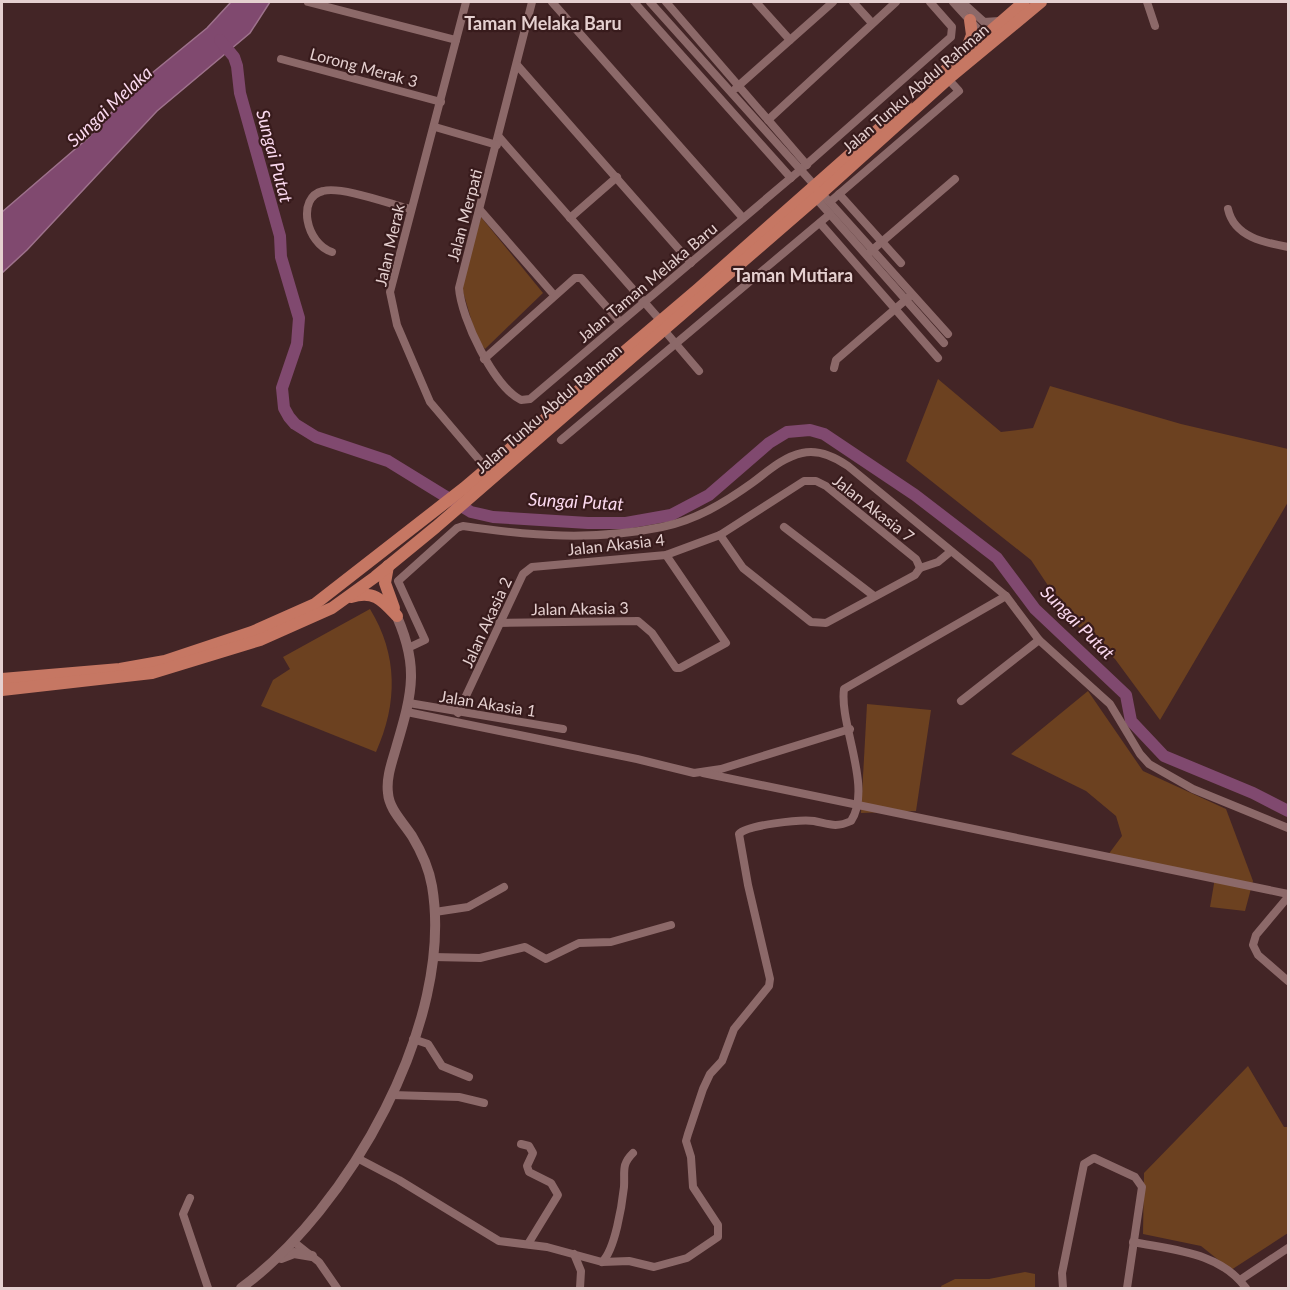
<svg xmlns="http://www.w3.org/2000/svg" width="1290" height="1290" font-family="Lato,sans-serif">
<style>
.green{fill:#6c4120}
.water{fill:#80496f;stroke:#9e728c;stroke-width:1.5}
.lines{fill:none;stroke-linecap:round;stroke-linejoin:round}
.river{stroke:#80496f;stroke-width:12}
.minor{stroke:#8c6969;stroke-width:8}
.secondary{stroke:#8c6969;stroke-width:10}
.primary{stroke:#c67763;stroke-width:12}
.labels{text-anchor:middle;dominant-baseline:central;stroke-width:4.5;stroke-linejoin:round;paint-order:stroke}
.street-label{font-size:16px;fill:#e5d0d0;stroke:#381b1c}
.neighbourhood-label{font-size:18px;font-weight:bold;fill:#e5d0d0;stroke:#381b1c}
.water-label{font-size:18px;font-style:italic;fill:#fbd9ef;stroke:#381b1c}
</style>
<rect width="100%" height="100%" fill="#432526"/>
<g class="green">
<path d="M 481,217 L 543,293 L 485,349 L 477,339 L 461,285 Z"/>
<path d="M 938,379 L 1001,432 L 1033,428 L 1050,386 L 1181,424 L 1288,449 L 1288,502 L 1160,720 L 1115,659 L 1071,620 L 1031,560 L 906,461 Z"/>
<path d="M 370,609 C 398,655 398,703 376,752 L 261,706 L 273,680 L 290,669 L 283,657 Z"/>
<path d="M 1088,691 L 1143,771 L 1226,809 L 1253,881 L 1245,911 L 1210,907 L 1215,878 L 1105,859 L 1122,836 L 1116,816 L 1086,791 L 1011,754 Z"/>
<path d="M 867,704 L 931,710 L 916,811 L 861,813 Z"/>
<path d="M 1248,1066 L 1284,1127 L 1288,1127 L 1288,1233 L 1231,1270 L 1201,1246 L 1143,1234 L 1144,1173 Z"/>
<path d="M 1025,1272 L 1035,1274 L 1035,1288 L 942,1288 L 941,1286 L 955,1279 L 989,1279 Z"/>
</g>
<path class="water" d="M 231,2 L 270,2 L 250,33 L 157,111 L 27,250 L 2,273 L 2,212 L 88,138 L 135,87 L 207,28 Z"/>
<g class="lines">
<path class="river" d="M 220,40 L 234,57 L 237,66 L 240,93 L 280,236 L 281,257 L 299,318 L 297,344 L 282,388 L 284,408 L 289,417 L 295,424 L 316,437 L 388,461 L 471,512 L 493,517 L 588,523 L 626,523 L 671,515 L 709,495 L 769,443 L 787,432 L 810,430 L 824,434 L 915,495 L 997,558 L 1035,609 L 1126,695 L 1131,721 L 1164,756 L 1253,793 L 1288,811"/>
<g class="minor">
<path d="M 308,2 L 456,40"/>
<path d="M 466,2 L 390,292 L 397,325 L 430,402 L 486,468"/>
<path d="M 532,2 L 459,288 C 461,318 494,387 521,400 L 530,399 L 799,171 L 951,37 L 952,27 L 930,2"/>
<path d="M 552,2 L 743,218"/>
<path d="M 634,2 L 791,178"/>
<path d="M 650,2 L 948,334"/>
<path d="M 666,2 L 807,165"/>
<path d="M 756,2 L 790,40"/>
<path d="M 853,2 L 872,23"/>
<path d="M 953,2 L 986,38"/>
<path d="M 962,2 L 984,22 L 999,21"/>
<path d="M 1147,2 L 1155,26"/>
<path d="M 281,59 L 441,102"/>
<path d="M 517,65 L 691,263"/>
<path d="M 736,88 L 833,2"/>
<path d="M 768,120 L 896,2"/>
<path d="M 435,127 L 497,145"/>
<path d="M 499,137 L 660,320"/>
<path d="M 839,194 L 901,263"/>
<path d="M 814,196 L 944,343"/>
<path d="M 831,201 L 959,91 L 948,79"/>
<path d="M 1228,209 C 1234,237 1265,243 1288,247"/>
<path d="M 481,211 L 554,295"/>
<path d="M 570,218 L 617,177"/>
<path d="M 820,223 L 938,358"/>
<path d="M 332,252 C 306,244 296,197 323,191 C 342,186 390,204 410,209"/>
<path d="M 870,252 L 955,179"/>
<path d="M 664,330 L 699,371"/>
<path d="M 484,359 L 575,278 L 581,278 L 620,322"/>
<path d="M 834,368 L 836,360 L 909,297"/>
<path d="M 561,440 L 830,214"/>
<path d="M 784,527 L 874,596"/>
<path d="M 720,535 L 743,568 L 811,622 L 826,623 L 915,575 L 920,568"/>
<path d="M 920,568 L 938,562 L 950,552"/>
<path d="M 499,623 L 638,621 L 652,633 L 676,668 L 680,668 L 726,643 L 666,555"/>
<path d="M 408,648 L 425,640 L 398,581 L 457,528 L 463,526 C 531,536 594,541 662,527 C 696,520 724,503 752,483 C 767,472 783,457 802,453 C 819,449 835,457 848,466 L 1006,596 L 1039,640 L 1110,704 L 1140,754 L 1149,764 L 1193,789 L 1288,828"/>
<path d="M 961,701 L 1039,640"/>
<path d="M 409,703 L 563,729"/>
<path d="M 407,712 L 637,759 L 694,773 L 721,769 L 850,729"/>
<path d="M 458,713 L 523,574 L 532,567 L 666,555 L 720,535 L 804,481 L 816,481 L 826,486 L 916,559 L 920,568"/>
<path d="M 703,773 L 1288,894"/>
<path d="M 1288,897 L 1256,935 L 1253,945 L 1258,955 L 1288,981"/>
<path d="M 435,912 L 468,907 L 504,887"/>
<path d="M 433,957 L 480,958 L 525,947 L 546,959 L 579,943 L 611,942 L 671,925"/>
<path d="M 413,1039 L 428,1044 L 442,1066 L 469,1077"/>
<path d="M 392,1095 L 459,1097 L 484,1103"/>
<path d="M 521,1144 L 529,1146 L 533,1153 L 527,1166 L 529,1172 L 551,1183 L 558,1195 L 528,1244"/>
<path d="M 359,1159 L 399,1180 L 499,1241 L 547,1247 L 602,1262 L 629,1261 L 654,1267 L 687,1258 L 718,1237 L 718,1225 L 693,1187 L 691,1157 L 686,1141 L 688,1134 L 703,1089 L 710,1074 L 722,1061 L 734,1029 L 769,986 L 770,979 L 748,885 L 739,834 C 747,825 801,819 814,821 C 829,824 836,828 851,821 C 873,788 839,724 844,689 L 1006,596"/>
<path d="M 190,1198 L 183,1214 L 208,1288"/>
<path d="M 294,1242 L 319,1262 L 337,1288"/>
<path d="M 1133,1242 C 1173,1250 1220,1252 1246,1288"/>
<path d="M 574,1254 L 581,1271 L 580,1288"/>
<path d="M 602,1262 C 615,1250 622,1205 624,1187 C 625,1171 621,1165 633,1153"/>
<path d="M 1240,1280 L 1288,1248"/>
<path d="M 1063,1288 L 1062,1273 L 1084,1164 L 1094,1158 L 1135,1177 L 1142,1187 L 1127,1288"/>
</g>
<g class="secondary">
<path d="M 281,1258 L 294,1253 L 312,1256"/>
<path d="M 241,1288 C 348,1210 455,1022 432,886 C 429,868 421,851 412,836 C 403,822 389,809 388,793 C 386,778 392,762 396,748 C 413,691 420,664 393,608"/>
</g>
<g class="primary">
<path d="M 967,48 L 972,35 L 970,20"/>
<path d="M 932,82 L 1024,2"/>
<path d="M 388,566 L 385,583 L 394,608"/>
<path d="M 351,597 C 374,590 382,600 397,616"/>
<path d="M 2,679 L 120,669 L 165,661 L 252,632 L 315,604 L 464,488 L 698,289 L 906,105"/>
<path d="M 2,690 L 152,673 L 260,640 L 332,608 L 375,577 L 436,527 L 816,198 L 948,79 L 1041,2"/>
</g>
</g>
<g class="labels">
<g class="street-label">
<text transform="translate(364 67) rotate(15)">Lorong Merak 3</text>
<text transform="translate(915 88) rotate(-41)">Jalan Tunku Abdul Rahman</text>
<text transform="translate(464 215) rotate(-75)">Jalan Merpati</text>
<text transform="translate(389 245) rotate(-77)">Jalan Merak</text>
<text transform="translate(647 282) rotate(-40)">Jalan Taman Melaka Baru</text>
<text transform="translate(548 408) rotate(-41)">Jalan Tunku Abdul Rahman</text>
<text transform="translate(874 508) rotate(38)">Jalan Akasia 7</text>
<text transform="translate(616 544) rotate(-6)">Jalan Akasia 4</text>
<text transform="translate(580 608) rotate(-1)">Jalan Akasia 3</text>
<text transform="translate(486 622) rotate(-65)">Jalan Akasia 2</text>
<text transform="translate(488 703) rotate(9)">Jalan Akasia 1</text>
</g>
<g class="neighbourhood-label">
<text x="543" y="23">Taman Melaka Baru</text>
<text x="793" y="275">Taman Mutiara</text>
</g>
<g class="water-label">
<text transform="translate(109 106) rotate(-43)">Sungai Melaka</text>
<text transform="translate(275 156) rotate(75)">Sungai Putat</text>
<text transform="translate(576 501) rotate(3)">Sungai Putat</text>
<text transform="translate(1078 622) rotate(45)">Sungai Putat</text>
</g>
</g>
<rect width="1290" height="1290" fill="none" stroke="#e5d0d0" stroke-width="6"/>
</svg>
